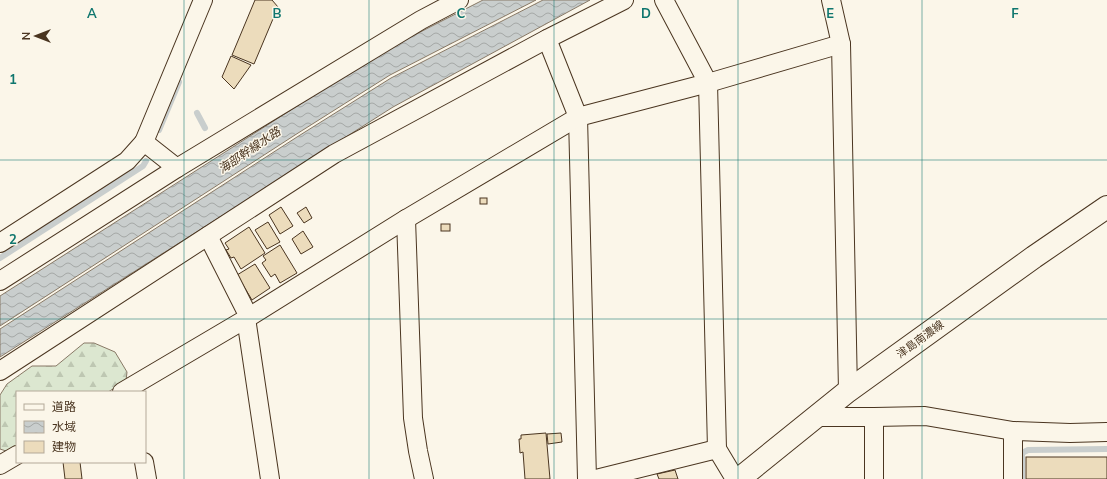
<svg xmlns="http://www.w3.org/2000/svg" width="1107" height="479" font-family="Mulish,'Noto Sans JP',sans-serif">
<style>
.forest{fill:url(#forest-firs);stroke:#887966}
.water{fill:url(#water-waves);stroke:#887966}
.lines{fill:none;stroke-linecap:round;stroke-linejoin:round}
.stream{stroke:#c9cecd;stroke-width:6}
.building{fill:#ecdcbc;stroke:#4a3520}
.minor-casing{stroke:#4a3520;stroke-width:20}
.primary-casing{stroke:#4a3520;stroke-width:24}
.minor{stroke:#fbf6e9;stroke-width:18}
.primary{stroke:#fbf6e9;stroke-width:22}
.grid{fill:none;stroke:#0f766e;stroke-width:1;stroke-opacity:0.55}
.labels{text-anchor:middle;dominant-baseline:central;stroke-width:3;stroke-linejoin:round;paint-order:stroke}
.street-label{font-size:11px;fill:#4a3520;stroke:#fbf6e9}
.water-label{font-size:12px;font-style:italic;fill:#4a3520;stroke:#fbf6e9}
.grid-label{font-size:13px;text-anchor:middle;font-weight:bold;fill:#0f766e;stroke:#fbf6e9;stroke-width:3;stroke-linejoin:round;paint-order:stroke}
</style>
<defs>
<pattern id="forest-firs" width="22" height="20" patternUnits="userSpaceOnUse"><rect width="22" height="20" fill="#dce7d0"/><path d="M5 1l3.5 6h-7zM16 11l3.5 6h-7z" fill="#bec7b2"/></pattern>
<pattern id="water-waves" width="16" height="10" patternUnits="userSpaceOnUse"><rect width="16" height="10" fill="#c9cecd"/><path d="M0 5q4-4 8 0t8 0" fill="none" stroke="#a5a8a6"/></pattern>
</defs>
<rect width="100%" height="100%" fill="#fbf6e9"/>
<path class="forest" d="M 84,343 L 94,343 L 115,352 L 127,372 L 126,381 L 108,392 L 17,392 L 17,447 L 9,452 L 0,449 L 0,395 L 7,384 L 32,366 L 56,366 Z"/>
<g class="water">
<path d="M 483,0 L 536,0 L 390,75 L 295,135 L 0,326 L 0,296 L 383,51 Z"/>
<path d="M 543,0 L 590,0 L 393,107 L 0,357 L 0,329 L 297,137 L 391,78 Z"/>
</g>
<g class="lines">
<g class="stream">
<path d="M 197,113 L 205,128"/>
<path d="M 159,130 L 179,82"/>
<path d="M 0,258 L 143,166 L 146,161"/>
<path d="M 1022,479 L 1022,453 L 1028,450 L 1107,449"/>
</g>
</g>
<g class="building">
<path d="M 255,0 L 272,0 L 278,7 L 254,64 L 232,55 Z"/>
<path d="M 231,56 L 251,65 L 234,89 L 222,77 Z"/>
<rect x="480" y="198" width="7" height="6"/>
<path d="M 281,207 L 293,226 L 280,234 L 269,215 Z"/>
<path d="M 306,207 L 312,218 L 304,223 L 297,213 Z"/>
<path d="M 268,222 L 280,242 L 267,249 L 255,230 Z"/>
<rect x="441" y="224" width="9" height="7"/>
<path d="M 249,227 L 265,253 L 241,269 L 234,257 L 231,258 L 226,250 L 229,249 L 225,243 Z"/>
<path d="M 303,231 L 313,247 L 301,254 L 292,239 Z"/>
<path d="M 280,245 L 297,273 L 280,283 L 275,274 L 271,277 L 262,263 L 266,260 L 263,256 Z"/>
<path d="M 255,264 L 270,288 L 252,300 L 237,275 Z"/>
<path d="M 546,433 L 550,479 L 525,479 L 523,452 L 520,453 L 519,439 L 521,439 L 521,435 Z"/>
<path d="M 561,433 L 562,442 L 548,444 L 547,434 Z"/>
<rect x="1026" y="457" width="81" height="22"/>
<path d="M 63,462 L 80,462 L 82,479 L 65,479 Z"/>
<path d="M 675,470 L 678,479 L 659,479 L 657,474 Z"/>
</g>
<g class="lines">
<g class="minor-casing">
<g id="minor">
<path d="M 664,0 L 708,83 L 717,449"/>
<path d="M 831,0 L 841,44 L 848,391"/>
<path d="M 547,39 L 578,117 L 587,479"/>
<path d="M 177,168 L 144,142 L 203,0"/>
<path d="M 406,219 L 413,418 L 418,451 L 424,479"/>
<path d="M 208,236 L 249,317"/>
<path d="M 0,243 L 127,161 L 144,142"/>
<path d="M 0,281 L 177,168 L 421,20 L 459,0"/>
<path d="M 246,318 L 270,479"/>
<path d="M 0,371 L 334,154 L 547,39 L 624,0"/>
<path d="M 122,392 L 249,317 L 406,219 L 578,117 L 708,83 L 841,44"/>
<path d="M 816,417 L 874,417 L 925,416 L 1013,431 L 1070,433 L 1107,432"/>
<path d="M 1013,431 L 1013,479"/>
<path d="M 144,462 L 147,479"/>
<path d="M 0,465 L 17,455"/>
<path d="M 596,479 L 717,449 L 735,479"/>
<path d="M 874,479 L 874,417"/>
</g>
</g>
<g class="primary-casing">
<path id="primary" d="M 739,479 L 848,391 L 1034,257 L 1107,207"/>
</g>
<use href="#minor" class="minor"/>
<use href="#primary" class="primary"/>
</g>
<path class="grid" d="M 184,0 L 184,479M 369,0 L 369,479M 554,0 L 554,479M 738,0 L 738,479M 922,0 L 922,479M 0,160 L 1107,160M 0,319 L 1107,319"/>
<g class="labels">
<g class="street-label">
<text transform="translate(920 339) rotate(-36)">津島南濃線</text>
</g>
<g class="water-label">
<text transform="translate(249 150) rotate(-34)">海部幹線水路</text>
</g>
</g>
<g class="grid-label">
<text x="92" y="18">A</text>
<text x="277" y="18">B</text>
<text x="461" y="18">C</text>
<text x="646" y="18">D</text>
<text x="830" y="18">E</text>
<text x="1015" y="18">F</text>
<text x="13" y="84">1</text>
<text x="13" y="244">2</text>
</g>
<rect x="16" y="391" width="130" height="72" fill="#fbf6e9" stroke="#b4a999"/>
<rect x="24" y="404" width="20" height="6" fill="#fbf6e9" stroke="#b4a999"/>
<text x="52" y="411" font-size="12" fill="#4a3520">道路</text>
<rect x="24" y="421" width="20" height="12" fill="url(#water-waves)" stroke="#b4a999"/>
<text x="52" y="431" font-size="12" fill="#4a3520">水域</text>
<rect x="24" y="441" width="20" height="12" fill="#ecdcbc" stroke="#b4a999"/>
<text x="52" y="451" font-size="12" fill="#4a3520">建物</text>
<g transform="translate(36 36) rotate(270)" stroke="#fbf6e9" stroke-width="3" paint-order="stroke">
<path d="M0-3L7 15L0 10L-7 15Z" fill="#4a3520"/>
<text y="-6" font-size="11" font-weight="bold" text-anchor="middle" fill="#4a3520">N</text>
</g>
</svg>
